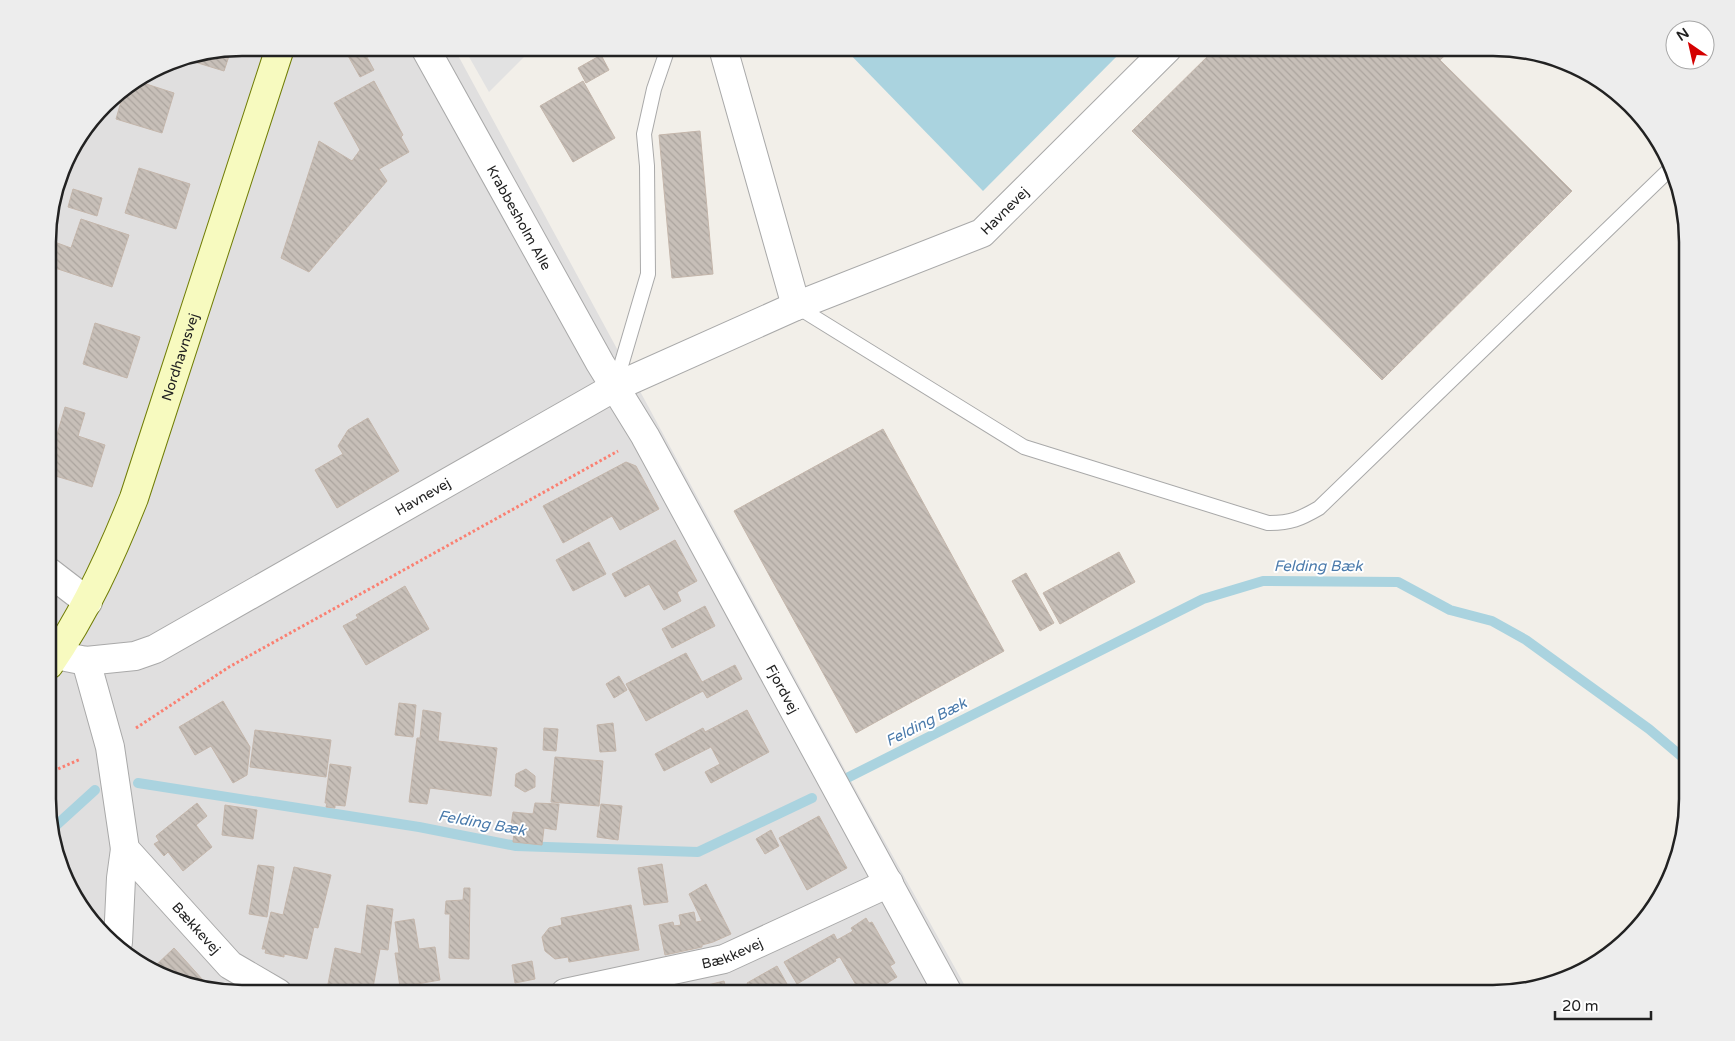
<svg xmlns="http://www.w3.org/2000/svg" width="1735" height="1041" font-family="'Varela Round',sans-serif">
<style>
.residential{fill:#e0dfdf}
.parking{fill:#e2e2e2}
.water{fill:#aad3df}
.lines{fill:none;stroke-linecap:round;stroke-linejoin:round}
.stream{stroke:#aad3df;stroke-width:10}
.building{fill:url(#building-back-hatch);stroke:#c4b6ab}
.lane-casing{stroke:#a9a9a9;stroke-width:16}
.street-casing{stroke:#a9a9a9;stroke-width:30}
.secondary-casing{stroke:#707d05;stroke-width:30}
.path{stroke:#fa8072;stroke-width:3;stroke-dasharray:2.5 2.5;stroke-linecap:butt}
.lane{stroke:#fff;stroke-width:14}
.street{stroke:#fff;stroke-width:28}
.secondary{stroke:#f7fabf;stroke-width:28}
.labels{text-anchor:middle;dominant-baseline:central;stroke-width:4;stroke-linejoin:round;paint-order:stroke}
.street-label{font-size:14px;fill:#222;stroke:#fff}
.water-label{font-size:15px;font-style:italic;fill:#4a7aab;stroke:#fff}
.rim{fill:none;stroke:#222;stroke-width:2.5}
</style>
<defs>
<pattern id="building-back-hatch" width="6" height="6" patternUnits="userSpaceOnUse" patternTransform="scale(1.25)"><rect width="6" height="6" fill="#c7bfb8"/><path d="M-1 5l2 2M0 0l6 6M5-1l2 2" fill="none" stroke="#aba49e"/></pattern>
</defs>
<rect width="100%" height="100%" fill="#f2efe9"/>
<path class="residential" d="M 242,48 L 454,48 L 855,788 L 969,993 L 242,993 L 191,987 L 144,967 L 80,907 L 49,824 L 49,217 L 68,156 L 114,96 L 168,62 Z"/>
<path class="parking" d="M 464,48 L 533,48 L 489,92 Z"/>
<path class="water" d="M 844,48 L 1125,48 L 983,191 Z"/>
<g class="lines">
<g class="stream">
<path d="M 849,777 L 1203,599 L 1263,581 L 1398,582 L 1450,610 L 1492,621 L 1526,640 L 1649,729 L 1687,761"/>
<path d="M 138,783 L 419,827 L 516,846 L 698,852 L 812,798"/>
<path d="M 51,830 L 95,790"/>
</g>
</g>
<g class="building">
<path d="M 359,48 L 362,48 L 374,70 L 360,77 L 347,54 Z"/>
<path d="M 1216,48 L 1453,48 L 1440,60 L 1572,191 L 1382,380 L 1132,131 Z"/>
<path d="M 231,50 L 224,71 L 185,59 Z"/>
<path d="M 601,55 L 609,70 L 586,83 L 578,68 Z"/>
<path d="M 137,81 L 174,93 L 162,133 L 116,119 L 124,91 L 123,90 Z"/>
<path d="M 374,81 L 403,135 L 401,137 L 409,152 L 379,169 L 387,181 L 309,272 L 281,258 L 319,141 L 352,161 L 360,150 L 334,103 Z"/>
<path d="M 583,81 L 615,138 L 573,162 L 540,106 Z"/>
<path d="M 700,131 L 713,274 L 672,278 L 659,135 Z"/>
<path d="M 139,168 L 190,184 L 176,229 L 125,213 Z"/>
<path d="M 73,189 L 102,198 L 97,216 L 68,207 Z"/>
<path d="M 81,219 L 129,235 L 112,287 L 49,266 L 49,240 L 71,248 Z"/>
<path d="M 95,323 L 140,337 L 127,378 L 83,364 Z"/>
<path d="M 65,407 L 85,413 L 78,436 L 105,445 L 92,487 L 49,474 L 49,443 L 54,445 Z"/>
<path d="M 368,418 L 399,471 L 337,508 L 315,470 L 343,454 L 338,446 L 348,430 Z"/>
<path d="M 883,429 L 1004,651 L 856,733 L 734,511 Z"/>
<path d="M 626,462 L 636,466 L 659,509 L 620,530 L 612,516 L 563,543 L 543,506 Z"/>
<path d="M 675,540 L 697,581 L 677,592 L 681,601 L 664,610 L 649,584 L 625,597 L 612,574 Z"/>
<path d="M 589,542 L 606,574 L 573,591 L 556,560 Z"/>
<path d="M 1119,552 L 1135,582 L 1060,624 L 1043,593 Z"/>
<path d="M 1026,573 L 1054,623 L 1040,631 L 1012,581 Z"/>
<path d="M 405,586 L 429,629 L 366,665 L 343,626 L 358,618 L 356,615 Z"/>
<path d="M 705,606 L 715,626 L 672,648 L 662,629 Z"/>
<path d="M 686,653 L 702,682 L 735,665 L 742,679 L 707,698 L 703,691 L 646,721 L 626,684 Z"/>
<path d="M 619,676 L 627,690 L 614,698 L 606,684 Z"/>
<path d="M 223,701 L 250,747 L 247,775 L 233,783 L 211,746 L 195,755 L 179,727 Z"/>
<path d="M 399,703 L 416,705 L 413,737 L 395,735 Z"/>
<path d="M 423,710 L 441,713 L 438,741 L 497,748 L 491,796 L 430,788 L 427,804 L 409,802 L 417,738 L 420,738 Z"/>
<path d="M 747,710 L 769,752 L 711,783 L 705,772 L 720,764 L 711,747 L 664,771 L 655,754 L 703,728 L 705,732 Z"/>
<path d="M 613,723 L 616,751 L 600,752 L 597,725 Z"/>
<path d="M 544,728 L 558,729 L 556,751 L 543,750 Z"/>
<path d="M 255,730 L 331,740 L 326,777 L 250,767 Z"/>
<path d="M 555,757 L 603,761 L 599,806 L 551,802 Z"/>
<path d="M 330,764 L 351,767 L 345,806 L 335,805 L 335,808 L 326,807 L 327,803 L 325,803 Z"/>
<path d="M 526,769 L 535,776 L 535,787 L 525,792 L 515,786 L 516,774 Z"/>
<path d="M 197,803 L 207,816 L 196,825 L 212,847 L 183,871 L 168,852 L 164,856 L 154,844 L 159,841 L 156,836 Z"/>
<path d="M 535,803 L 559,804 L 556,830 L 544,828 L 542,845 L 513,842 L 514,832 L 510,832 L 513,812 L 533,814 Z"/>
<path d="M 601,804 L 622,806 L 618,840 L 597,837 Z"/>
<path d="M 225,805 L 257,810 L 253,839 L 222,835 Z"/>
<path d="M 819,816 L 847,868 L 807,890 L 779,838 Z"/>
<path d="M 771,830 L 779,846 L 765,854 L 756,839 Z"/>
<path d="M 662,864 L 668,902 L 644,905 L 638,868 Z"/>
<path d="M 258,865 L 274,867 L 267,917 L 249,914 Z"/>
<path d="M 294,867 L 331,875 L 318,928 L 314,927 L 307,959 L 284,954 L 284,957 L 265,953 L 266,949 L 262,949 L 271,912 L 283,915 Z"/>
<path d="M 706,884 L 731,934 L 713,942 L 702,945 L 702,947 L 665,955 L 659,925 L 673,922 L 674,926 L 681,925 L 679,915 L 694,912 L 696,922 L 702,921 L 689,894 Z"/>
<path d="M 464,888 L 470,888 L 469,959 L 449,958 L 450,914 L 445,914 L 446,901 L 463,900 Z"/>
<path d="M 367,905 L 393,909 L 388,950 L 380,949 L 372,993 L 328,984 L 335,948 L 361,954 Z"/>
<path d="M 631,905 L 639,950 L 569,962 L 568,957 L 555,959 L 545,951 L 542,937 L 549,928 L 562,925 L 561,918 Z"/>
<path d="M 866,918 L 869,923 L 872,922 L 895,963 L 890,966 L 897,977 L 876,990 L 878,993 L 864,993 L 858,984 L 856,985 L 840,957 L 835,959 L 836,961 L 797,984 L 784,962 L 834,934 L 837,940 L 853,931 L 851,928 Z"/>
<path d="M 414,919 L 419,949 L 435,947 L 440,980 L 400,987 L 395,953 L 399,953 L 395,922 Z"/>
<path d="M 174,948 L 212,990 L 191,987 L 151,970 Z"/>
<path d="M 532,961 L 535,979 L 515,983 L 512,965 Z"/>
<path d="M 777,966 L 792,993 L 752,993 L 747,983 Z"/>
<path d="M 724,981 L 727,993 L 679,993 L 679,992 Z"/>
</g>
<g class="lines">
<g class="lane-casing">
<g id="lane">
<path d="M 796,306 L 1024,447 L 1268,523 C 1291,523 1300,519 1319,508 L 1669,170"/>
<path d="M 615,386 L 648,274 L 647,166 L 644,134 L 654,89 L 668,48"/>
</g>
</g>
<g class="street-casing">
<g id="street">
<path id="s1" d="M 425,48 L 600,363 L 645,436 L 948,993"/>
<path d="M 723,48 L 796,306"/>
<path d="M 49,572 L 88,602"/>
<path id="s2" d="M 56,655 L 86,661 L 135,656 L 155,649 L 615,387 L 796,306 L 982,233 L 1168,48"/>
<path id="s3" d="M 86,661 L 110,747 L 125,849 L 230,965 L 278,993"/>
<path d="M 118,942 L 121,878 L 125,849"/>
<path id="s4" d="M 565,993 L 724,959 L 889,883"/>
</g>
</g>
<g class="secondary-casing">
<g id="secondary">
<path id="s5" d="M 49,665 C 85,613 111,556 134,498 L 280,48"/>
</g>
</g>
<g class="path">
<path d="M 136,728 L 229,667 L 618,451"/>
<path d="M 49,773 L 81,759"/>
</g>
<use href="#lane" class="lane"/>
<use href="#street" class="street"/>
<use href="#secondary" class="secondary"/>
</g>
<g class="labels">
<g class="street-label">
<text stroke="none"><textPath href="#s2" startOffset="1060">Havnevej</textPath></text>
<text stroke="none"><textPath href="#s1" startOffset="194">Krabbesholm Alle</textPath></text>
<text stroke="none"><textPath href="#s5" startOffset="336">Nordhavnsvej</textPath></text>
<text stroke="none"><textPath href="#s2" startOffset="409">Havnevej</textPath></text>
<text stroke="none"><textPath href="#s1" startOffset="734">Fjordvej</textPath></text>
<text stroke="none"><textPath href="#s3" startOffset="299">Bækkevej</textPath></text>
<text stroke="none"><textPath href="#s4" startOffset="172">Bækkevej</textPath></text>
</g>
<g class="water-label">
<text x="1318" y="566">Felding Bæk</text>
<text transform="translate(926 722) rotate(-27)">Felding Bæk</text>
<text transform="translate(482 823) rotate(10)">Felding Bæk</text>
</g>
</g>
<path d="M0 0H1735V1041H0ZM242 56H1493A186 186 0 0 1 1679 242V799A186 186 0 0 1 1493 985H242A186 186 0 0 1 56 799V242A186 186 0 0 1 242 56Z" fill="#ededed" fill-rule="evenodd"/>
<path class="rim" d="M242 56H1493A186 186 0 0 1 1679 242V799A186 186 0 0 1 1493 985H242A186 186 0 0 1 56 799V242A186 186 0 0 1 242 56Z"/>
<g transform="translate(1690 45) rotate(326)"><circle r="24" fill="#ffffff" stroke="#a7a7a7"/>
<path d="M0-4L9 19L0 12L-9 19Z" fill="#d40000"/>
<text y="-8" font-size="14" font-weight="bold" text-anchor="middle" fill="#222222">N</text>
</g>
<path d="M1555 1011v8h96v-8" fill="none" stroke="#222222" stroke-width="2.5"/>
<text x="1562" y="1011" font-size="15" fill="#222222" stroke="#ffffff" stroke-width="4" paint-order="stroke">20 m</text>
</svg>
